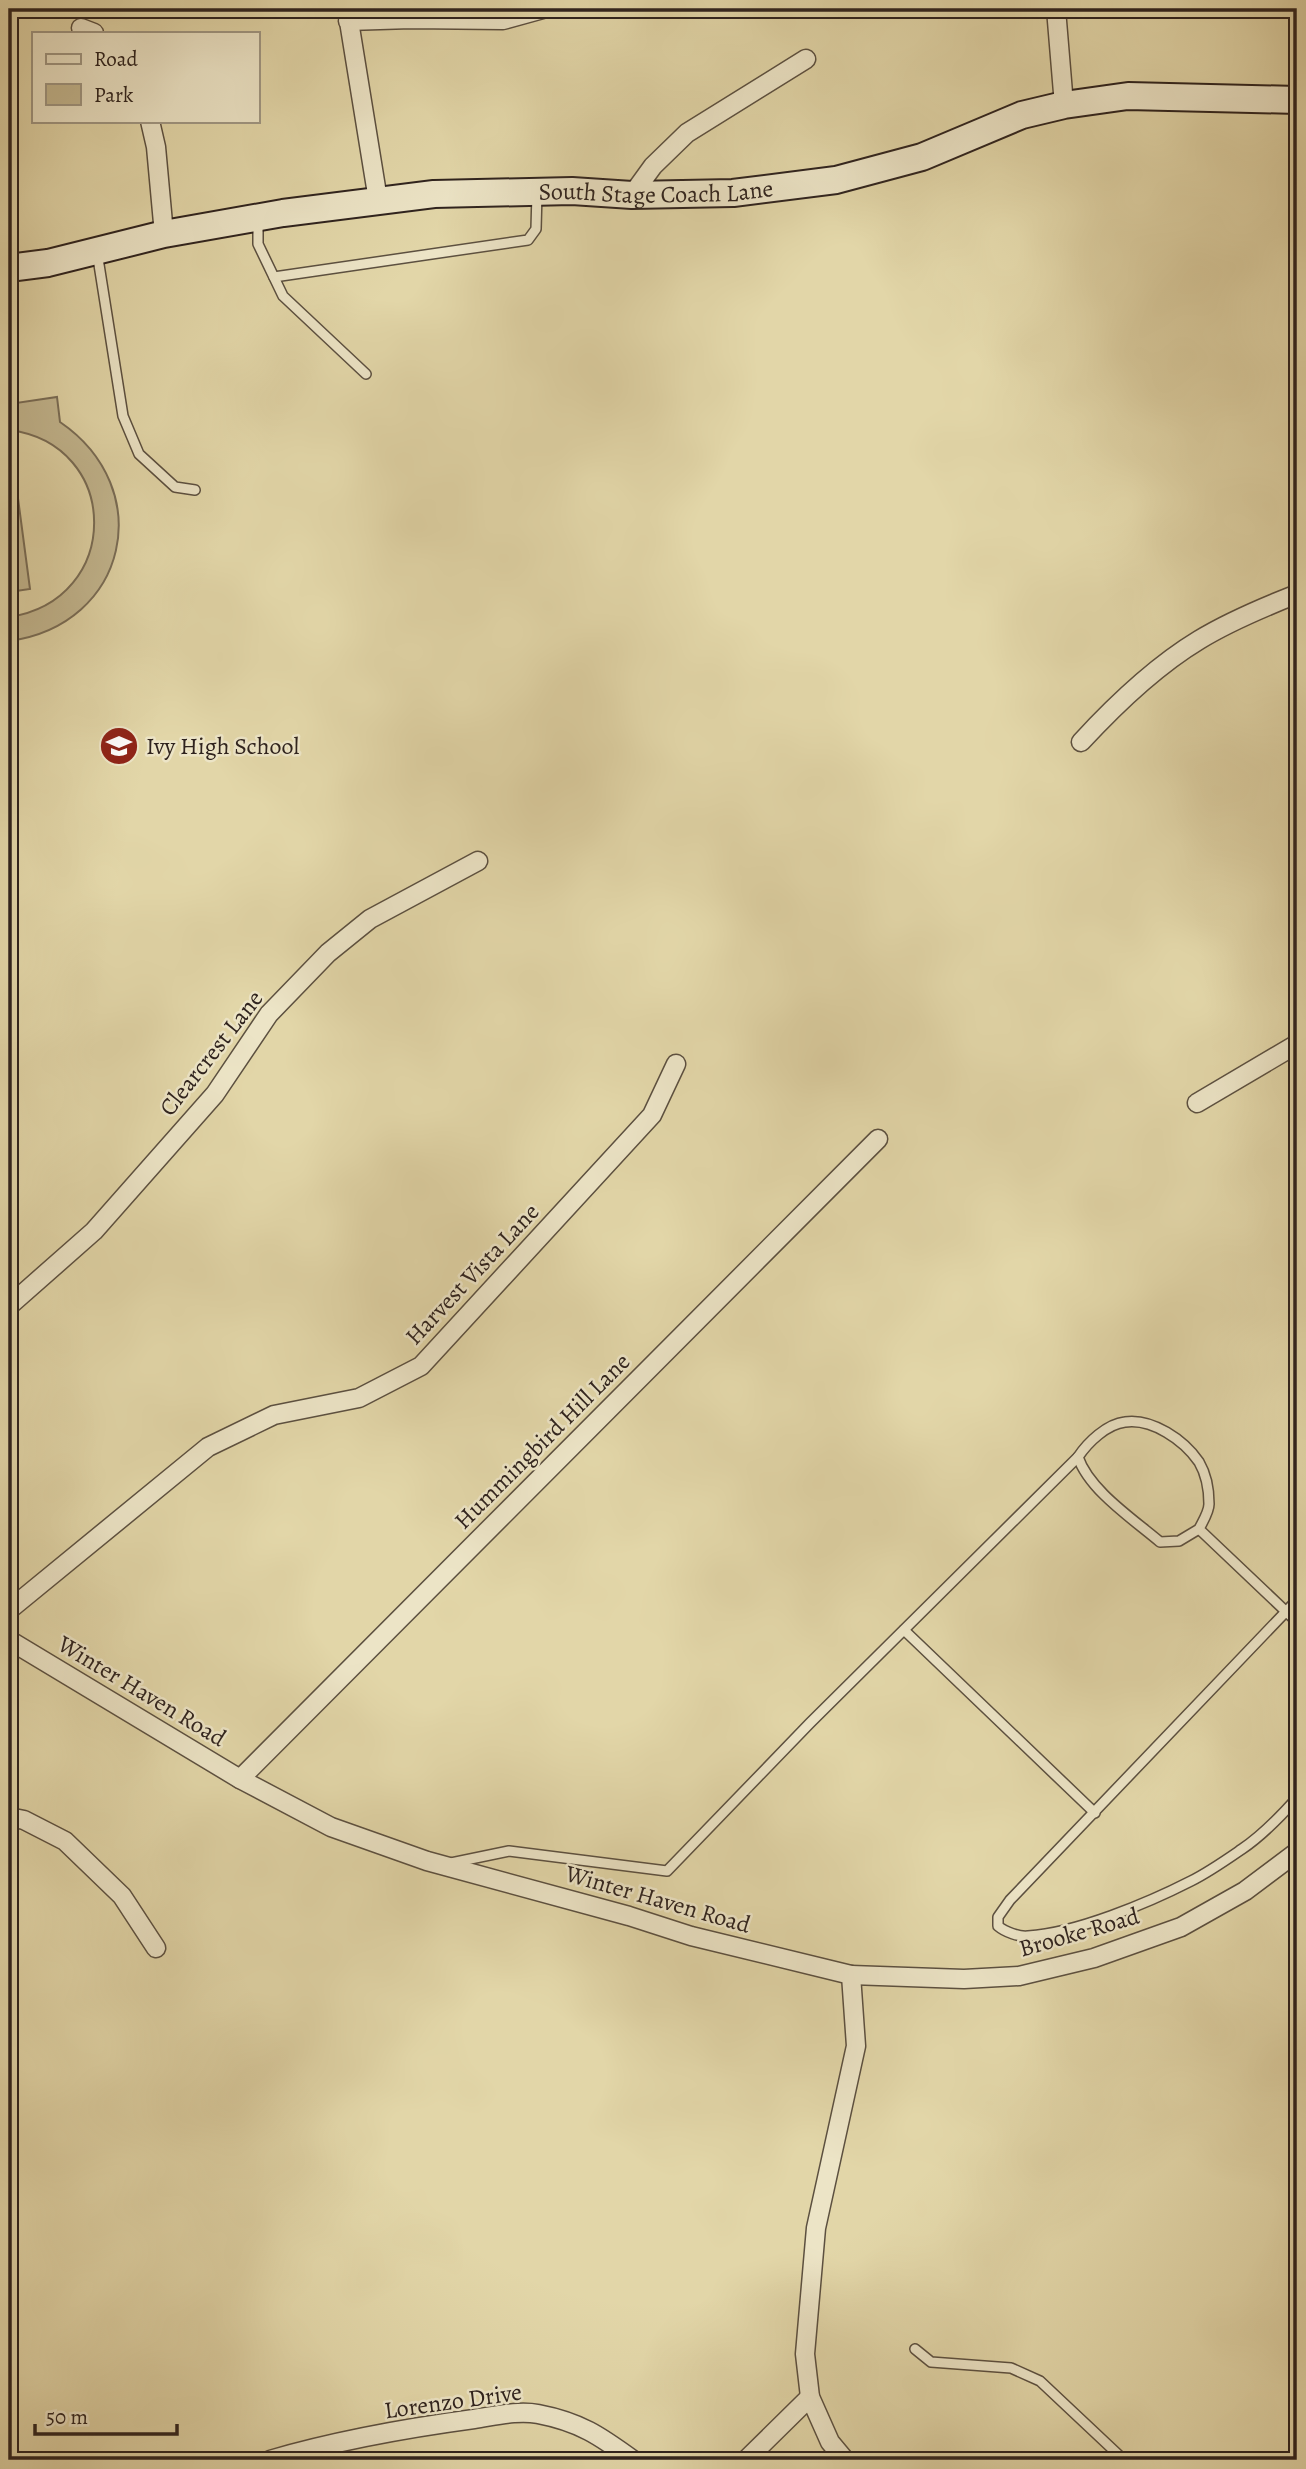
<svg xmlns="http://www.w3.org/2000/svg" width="1306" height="2469" font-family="Alegreya,serif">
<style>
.green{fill:#c4b891;stroke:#7a6e58;stroke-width:2}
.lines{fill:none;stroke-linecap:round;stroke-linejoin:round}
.service-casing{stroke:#5c5040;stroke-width:12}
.minor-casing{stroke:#5c5040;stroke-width:21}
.secondary-casing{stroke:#2f231e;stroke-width:30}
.service{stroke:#ece4c6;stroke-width:9}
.minor{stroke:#ece4c6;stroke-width:18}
.secondary{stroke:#ece4c6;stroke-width:26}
.labels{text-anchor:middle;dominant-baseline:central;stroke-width:5;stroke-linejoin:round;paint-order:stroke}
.street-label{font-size:24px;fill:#2f231e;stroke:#ece4c6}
.poi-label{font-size:24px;fill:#2f231e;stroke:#ece4c6;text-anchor:start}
</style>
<rect width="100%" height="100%" fill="#e2d6a8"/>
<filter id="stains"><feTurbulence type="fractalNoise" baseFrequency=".00286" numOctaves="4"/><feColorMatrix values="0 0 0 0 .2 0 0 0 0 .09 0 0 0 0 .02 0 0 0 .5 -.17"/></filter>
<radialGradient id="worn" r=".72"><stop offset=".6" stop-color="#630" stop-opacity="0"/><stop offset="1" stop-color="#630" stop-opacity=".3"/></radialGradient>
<g class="green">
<path d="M 57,397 L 60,422 C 158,489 128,625 9,641 L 9,617 C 123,600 122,444 9,430 L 9,404 Z"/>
<path d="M 9,453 L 12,453 L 30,589 L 9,592 Z"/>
</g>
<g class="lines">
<g class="service-casing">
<g id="service">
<path d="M 258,219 L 258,244 L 283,296 L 366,374"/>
<path d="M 97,252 L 123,416 L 139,454 L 175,487 L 195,490"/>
<path d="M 274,277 L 528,240 L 536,229 L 537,193"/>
<path d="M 1199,1529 L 1179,1541 L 1160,1542 C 1133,1519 1089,1490 1078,1457 C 1088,1442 1107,1424 1125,1422 C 1152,1418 1184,1440 1199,1462 C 1206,1474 1209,1490 1209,1504 C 1209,1512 1203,1521 1199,1529 L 1297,1622"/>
<path d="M 1297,1600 L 1010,1900 L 998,1917 L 998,1926 C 1005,1932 1019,1937 1028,1936 C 1076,1933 1148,1903 1191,1881 C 1209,1872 1226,1860 1242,1849 C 1263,1835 1280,1817 1297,1798"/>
<path d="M 904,1630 L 1095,1813"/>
<path d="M 451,1863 L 509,1851 L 667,1871 L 810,1723 L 1078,1457"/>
<path d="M 915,2349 L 931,2362 L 1011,2368 L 1040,2381 L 1124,2460"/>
</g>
</g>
<g class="minor-casing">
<g id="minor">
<path d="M 347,9 L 378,200"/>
<path d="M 1056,9 L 1064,105"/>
<path d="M 348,21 L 411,19 L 503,20 L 543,9"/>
<path d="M 81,28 L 94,33"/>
<path d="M 150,121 L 156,147 L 164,234"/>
<path d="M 632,195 L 653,166 L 687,133 L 806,59"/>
<path d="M 1081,742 C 1116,704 1156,666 1199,640 C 1230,621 1264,607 1297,594"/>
<path d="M 1197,1103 L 1297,1044"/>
<path d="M 9,1306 L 94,1231 L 215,1094 L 269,1014 L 328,953 L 370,919 L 478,861"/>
<path d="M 9,1610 L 208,1447 L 274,1415 L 359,1398 L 421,1366 L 652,1115 L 676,1064"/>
<path d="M 9,1640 L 240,1779 L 331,1827 L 427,1861 L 629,1916 L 691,1936 L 851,1975 L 856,2046 L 816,2228 L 805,2354 L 810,2397 L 830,2442 L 845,2460"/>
<path d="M 240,1779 L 878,1139"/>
<path d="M 9,1817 L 24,1820 L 65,1841 L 122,1896 L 156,1948"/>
<path d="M 851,1975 L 964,1979 L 1019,1976 L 1094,1958 L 1181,1927 L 1245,1891 L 1297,1852"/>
<path d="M 270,2460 C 335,2441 407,2428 474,2419 C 495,2416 518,2410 538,2414 C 580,2422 600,2436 633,2460"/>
<path d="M 746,2460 L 810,2397"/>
</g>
</g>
<g class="secondary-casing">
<g id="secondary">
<path id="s1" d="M 9,268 L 48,263 L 164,234 L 283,213 L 434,194 L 572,191 L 632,195 L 733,193 L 836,180 L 922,157 L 1022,115 L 1064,105 L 1128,96 L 1297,100"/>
</g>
</g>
<use href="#service" class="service"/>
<use href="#minor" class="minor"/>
<use href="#secondary" class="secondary"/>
</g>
<defs>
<g id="school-disc" transform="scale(2.0125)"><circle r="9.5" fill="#8f2418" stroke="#ece4c6"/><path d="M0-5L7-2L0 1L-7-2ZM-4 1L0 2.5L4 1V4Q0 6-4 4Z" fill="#fff"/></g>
</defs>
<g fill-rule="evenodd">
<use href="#school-disc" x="119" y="746"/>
</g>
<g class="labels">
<g class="street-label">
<text stroke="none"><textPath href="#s1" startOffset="654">South Stage Coach Lane</textPath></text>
<text transform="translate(211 1053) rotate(-52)">Clearcrest Lane</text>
<text transform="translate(472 1274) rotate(-47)">Harvest Vista Lane</text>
<text transform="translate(542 1441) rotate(-45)">Hummingbird Hill Lane</text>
<text transform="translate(142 1691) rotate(31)">Winter Haven Road</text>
<text transform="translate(658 1899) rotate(16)">Winter Haven Road</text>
<text transform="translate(1079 1932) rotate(-16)">Brooke Road</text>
<text transform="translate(453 2401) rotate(-8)">Lorenzo Drive</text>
</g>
<g class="poi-label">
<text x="146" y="746">Ivy High School</text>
</g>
</g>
<rect width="1306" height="2469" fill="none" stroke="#e2d6a8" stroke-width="35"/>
<rect x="10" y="10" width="1285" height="2448" fill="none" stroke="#2f231e" stroke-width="3.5"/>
<rect x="18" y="18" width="1271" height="2434" fill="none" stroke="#2f231e" stroke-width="2"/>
<rect x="32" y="32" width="228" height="91" fill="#ece4c6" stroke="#a09783" stroke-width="2"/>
<rect x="46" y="54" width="35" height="10" fill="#ece4c6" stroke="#a09783" stroke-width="2"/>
<text x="94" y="66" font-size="21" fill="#2f231e">Road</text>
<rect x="46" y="84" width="35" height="21" fill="#c4b891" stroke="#a09783" stroke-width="2"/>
<text x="94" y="102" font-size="21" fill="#2f231e">Park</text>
<path d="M35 2424v10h142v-10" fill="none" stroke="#2f231e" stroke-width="3.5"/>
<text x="46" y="2424" font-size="21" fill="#2f231e" stroke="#ece4c6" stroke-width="5" paint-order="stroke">50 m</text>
<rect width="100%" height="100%" filter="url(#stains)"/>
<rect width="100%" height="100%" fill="url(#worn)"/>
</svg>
